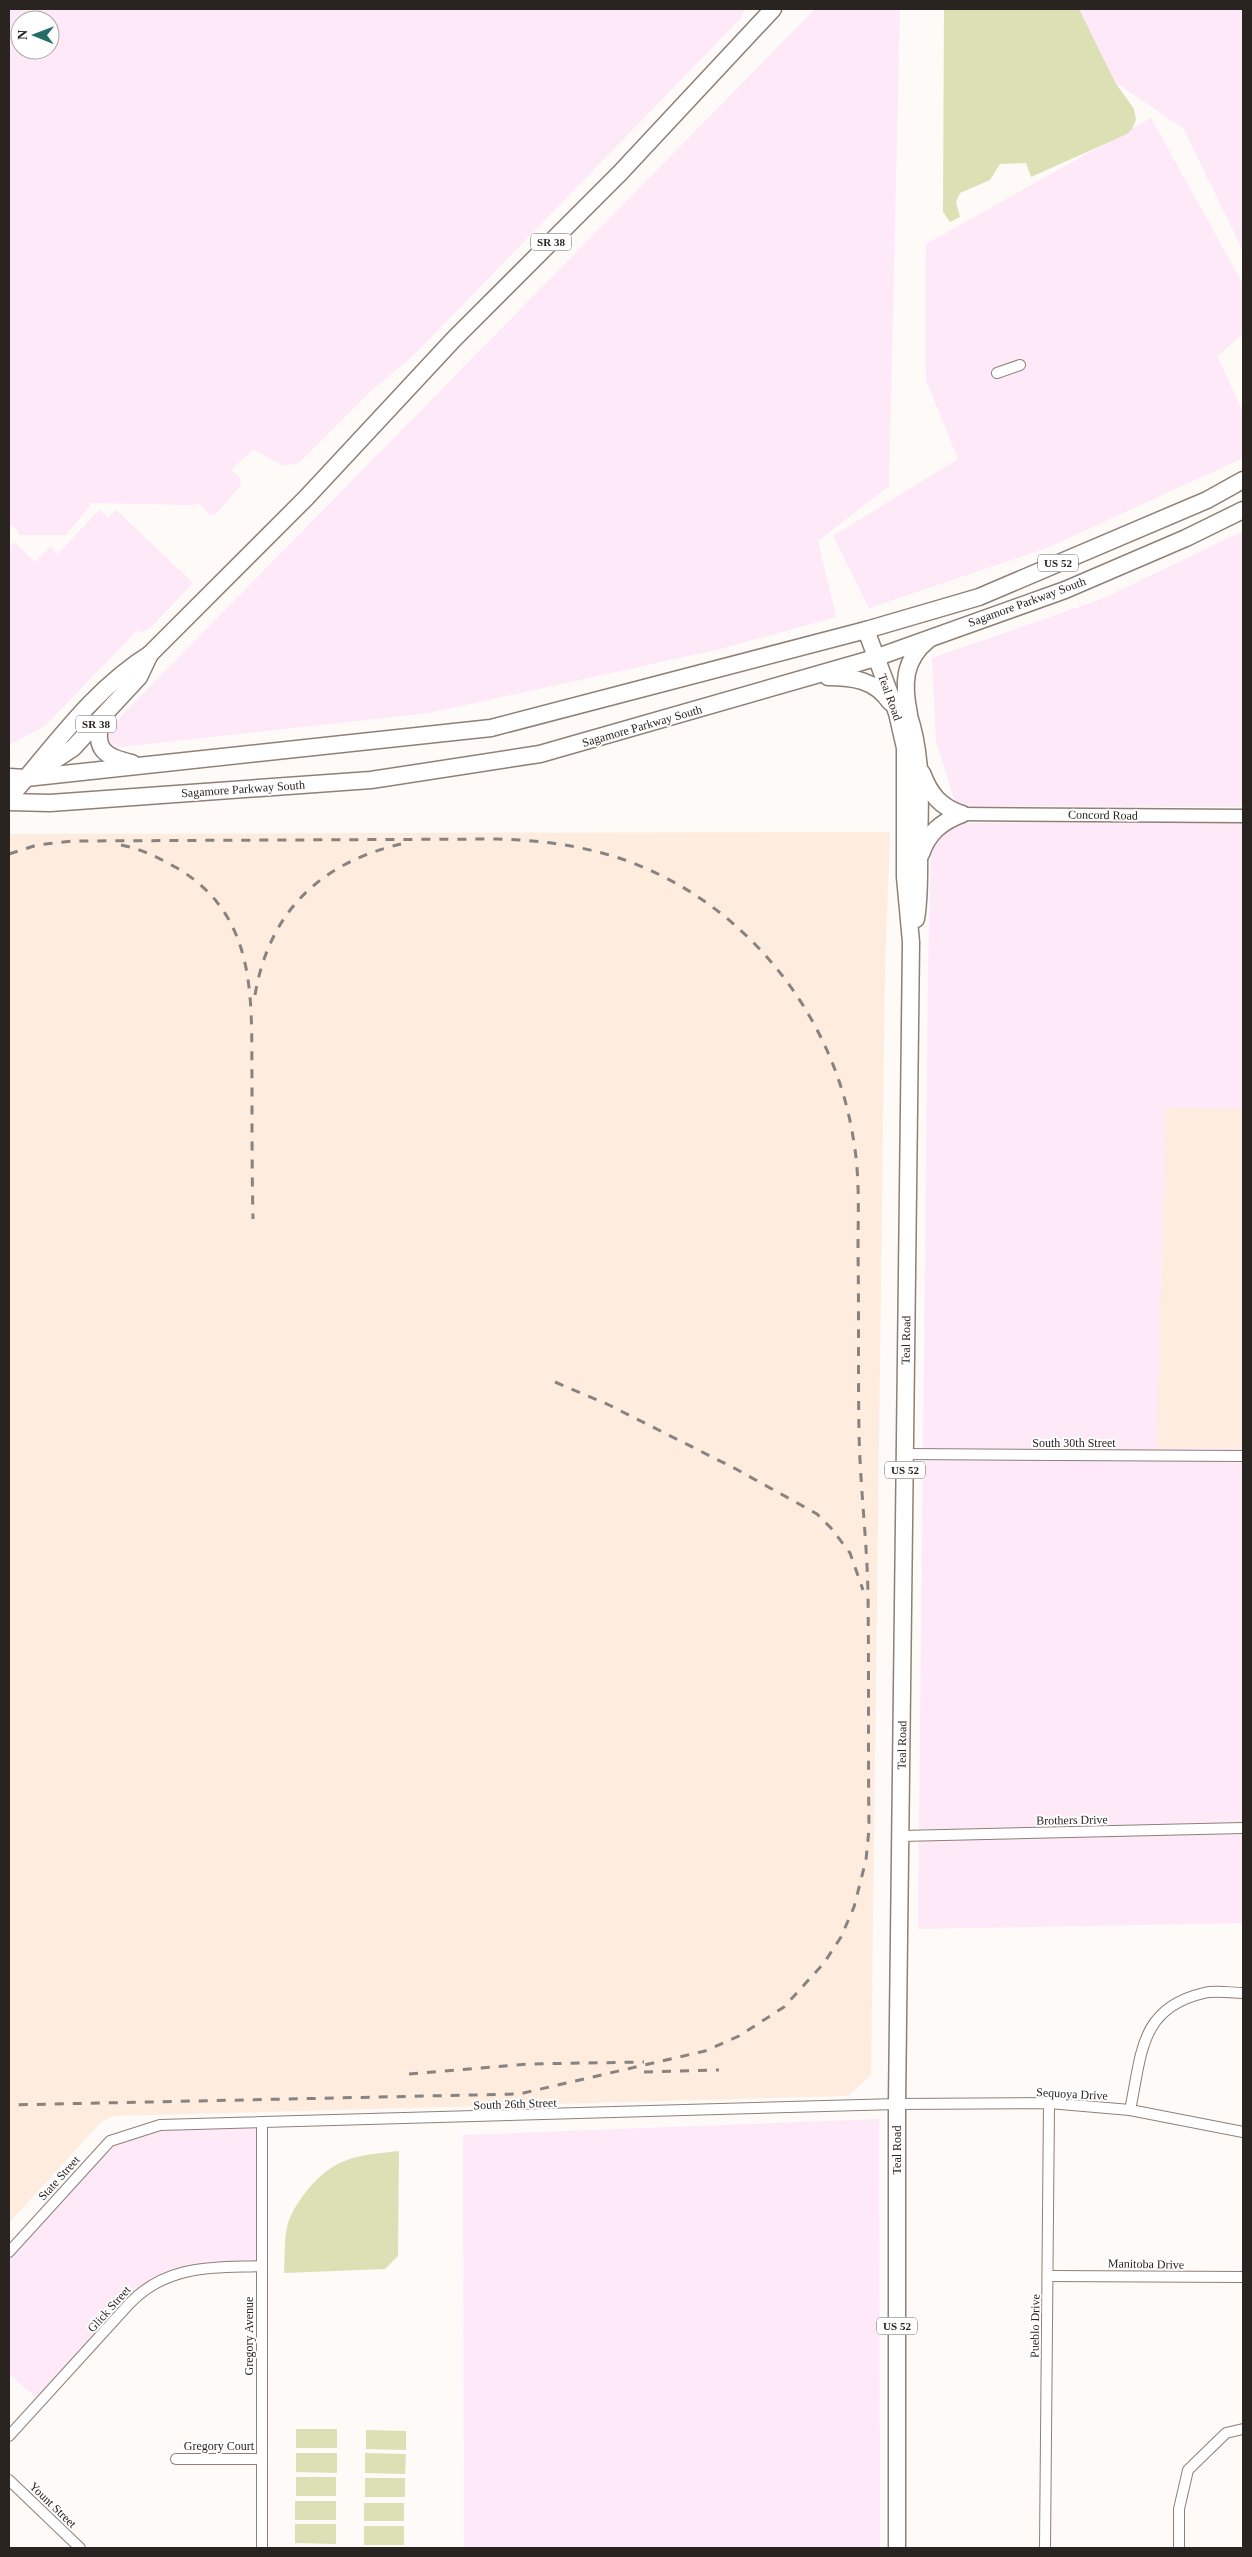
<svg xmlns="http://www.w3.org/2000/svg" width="1252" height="2557" font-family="Georgia,serif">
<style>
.commercial{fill:#fee9f9;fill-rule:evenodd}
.built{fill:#feecdf}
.green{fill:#dbe1b5}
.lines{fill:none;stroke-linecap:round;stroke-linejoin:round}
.minor-casing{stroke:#8e8076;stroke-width:12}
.tertiary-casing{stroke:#8e8076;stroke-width:15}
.primary-casing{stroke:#8e8076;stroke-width:19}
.minor{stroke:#fff;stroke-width:10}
.tertiary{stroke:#fff;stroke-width:12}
.primary{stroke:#fff;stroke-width:16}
.rail{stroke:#878380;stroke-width:3;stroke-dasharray:9 9;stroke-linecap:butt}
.labels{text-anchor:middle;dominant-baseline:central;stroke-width:4;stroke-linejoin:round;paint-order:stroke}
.shield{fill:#fff;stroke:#696663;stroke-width:1}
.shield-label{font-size:11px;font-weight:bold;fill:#292420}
.street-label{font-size:12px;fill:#292420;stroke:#fff}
</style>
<rect width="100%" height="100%" fill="#fdfaf8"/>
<g class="commercial">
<path d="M 9,9 L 746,9 L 740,19 L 413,356 L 372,390 L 299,463 L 283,466 L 253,449 L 231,470 L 240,478 L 241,485 L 216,514 L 209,515 L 200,504 L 190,505 L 92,503 L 66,535 L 19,535 L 17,529 L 9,524 ZM 20,20 L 50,20 L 50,50 L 20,50 Z"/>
<path d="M 815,9 L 900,9 L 889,486 L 818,541 L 836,617 L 720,649 L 429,713 L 120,747 L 112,744 L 107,735 L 124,713 Z"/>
<path d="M 1073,9 L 1243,9 L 1243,251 L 1184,129 L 1105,75 Z"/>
<path d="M 1151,118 L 1243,284 L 1243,334 L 1217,356 L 1243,412 L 1243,458 L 1047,548 L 869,608 L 833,536 L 958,459 L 926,380 L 926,244 Z"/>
<path d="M 99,510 L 108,518 L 116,510 L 193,583 L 150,628 L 143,632 L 136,631 L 45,726 L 9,745 L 9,548 L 14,542 L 35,562 L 50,547 L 58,554 Z"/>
<path d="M 1243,531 L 1243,807 L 956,806 L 936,741 L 932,658 L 1102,599 Z"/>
<path d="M 1243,822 L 1243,1109 L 1166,1108 L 1158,1448 L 1243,1448 L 1243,1923 L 918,1929 L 928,968 L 931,854 L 934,844 L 938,832 L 959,823 Z"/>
<path d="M 879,2119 L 880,2548 L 464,2548 L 463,2135 Z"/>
<path d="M 262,2124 L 262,2266 L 194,2269 L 153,2284 L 41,2402 L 9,2374 L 9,2252 L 99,2151 L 160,2125 Z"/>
</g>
<g class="built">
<path d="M 890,832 L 885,968 L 871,2075 L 848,2096 L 114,2116 L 101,2122 L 9,2223 L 9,834 Z"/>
<path d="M 1166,1108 L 1243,1109 L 1243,1448 L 1157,1448 Z"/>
</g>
<g class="green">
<path d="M 944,9 L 1079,9 L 1115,82 L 1134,109 L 1136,120 L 1132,129 L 1127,134 L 1031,177 L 1026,163 L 1000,164 L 990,180 L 960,193 L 956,202 L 960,217 L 950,222 L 943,212 Z"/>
<path d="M 399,2151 L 398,2256 L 385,2269 L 284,2273 C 285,2258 284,2241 287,2227 C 290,2214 297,2204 305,2193 C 334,2157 354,2156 399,2151 Z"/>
<rect x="296" y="2429" width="41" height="19"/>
<path d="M 366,2430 L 406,2431 L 406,2450 L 366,2449 Z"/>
<path d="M 296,2453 L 337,2453 L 337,2473 L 296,2472 Z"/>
<path d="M 365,2453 L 406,2454 L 405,2474 L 365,2473 Z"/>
<rect x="296" y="2477" width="40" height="19"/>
<rect x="365" y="2478" width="40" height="19"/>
<rect x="295" y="2501" width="41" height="19"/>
<rect x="364" y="2503" width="40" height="18"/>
<path d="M 295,2524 L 336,2524 L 336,2544 L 295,2543 Z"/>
<rect x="364" y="2526" width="40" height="19"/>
</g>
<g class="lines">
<g class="minor-casing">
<g id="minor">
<path d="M 997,373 L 1020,365"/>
<path d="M 905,1454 L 1243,1456"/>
<path d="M 901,1836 L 1243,1828"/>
<path d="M 1130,2110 C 1142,2054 1139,2008 1204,1993 C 1216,1990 1231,1993 1243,1993"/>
<path d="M 262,2124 L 262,2548"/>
<path d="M 9,2252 L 110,2141 L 160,2125 L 897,2104 L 1049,2103 L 1130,2110 L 1243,2132"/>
<path d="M 1048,2276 L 1243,2277"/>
<path d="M 9,2436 L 130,2303 C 168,2264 212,2268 262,2266"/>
<path d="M 176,2459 L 262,2459"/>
<path d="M 9,2480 L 80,2548"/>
<path d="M 1045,2548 L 1049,2103"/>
<path d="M 1179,2548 L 1179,2509 L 1188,2470 L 1226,2433 L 1243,2429"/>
</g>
</g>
<g class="tertiary-casing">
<path id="tertiary" d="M 962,814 L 1243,816"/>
</g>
<g class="primary-casing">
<g id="primary">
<path d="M 866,630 L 897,713 L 905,748 L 905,877 L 911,942 L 897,2104 L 897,2548"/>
<path d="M 828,677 C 853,677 875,680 890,702"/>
<path d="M 908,713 C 923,756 920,801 919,846 C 919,871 920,895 916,919"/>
<path d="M 909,714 C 903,685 903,660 928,640"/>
<path d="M 103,717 C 92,747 103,757 132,763"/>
<path d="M 37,772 L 73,748 L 139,677 L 150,654"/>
<path d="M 922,773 C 930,794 940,807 962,814"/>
<path d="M 9,777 L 26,778 L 491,728 L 866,630 L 979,597 L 1207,500 L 1243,480"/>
<path d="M 9,798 C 53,748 92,690 150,654 L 306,498 L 454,339 L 620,173 L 773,9"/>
<path d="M 9,802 L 50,803 L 371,780 L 540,754 L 875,658 L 1065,590 L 1186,538 L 1243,510"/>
<path d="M 921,854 C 928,833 941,822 962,814"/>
</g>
</g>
<use href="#minor" class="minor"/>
<use href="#tertiary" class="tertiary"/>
<use href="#primary" class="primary"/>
<g class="rail">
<path d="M 121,845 C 142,849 159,858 177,868 C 259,917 251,1000 252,1082 C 252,1128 252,1174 253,1219"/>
<path d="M 9,854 L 37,845 L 72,841 L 497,839 C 538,840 577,845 616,857 C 742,898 835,1013 854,1143 C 860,1179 858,1215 858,1251 C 859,1312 858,1372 859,1432 C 860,1486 867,1540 868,1594 C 869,1673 868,1751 869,1829 L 866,1860 L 854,1907 L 841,1937 L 824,1963 L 784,2007 L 739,2036 L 705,2051 L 519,2094 L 9,2105"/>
<path d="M 255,995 C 269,912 320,863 401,844"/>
<path d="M 555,1382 L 607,1404 L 736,1469 L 817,1514 L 831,1528 L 850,1553 L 863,1590"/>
<path d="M 644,2072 L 719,2070"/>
<path d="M 409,2074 L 528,2064 L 644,2062"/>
</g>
</g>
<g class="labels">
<g class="shield">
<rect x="531" y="233.5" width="40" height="17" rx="4"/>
<rect x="1038" y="554.5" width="40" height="17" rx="4"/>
<rect x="76" y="715.5" width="40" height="17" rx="4"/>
<rect x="885" y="1461.5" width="40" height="17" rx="4"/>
<rect x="877" y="2317.5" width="40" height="17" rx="4"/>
</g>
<g class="shield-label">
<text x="551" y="242">SR 38</text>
<text x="1058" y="563">US 52</text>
<text x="96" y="724">SR 38</text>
<text x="905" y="1470">US 52</text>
<text x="897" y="2326">US 52</text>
</g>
<g class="street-label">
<text transform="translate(1027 602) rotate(-20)">Sagamore Parkway South</text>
<text transform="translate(890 697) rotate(70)">Teal Road</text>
<text transform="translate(642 726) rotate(-16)">Sagamore Parkway South</text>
<text transform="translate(243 789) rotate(-4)">Sagamore Parkway South</text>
<text transform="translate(1103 815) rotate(1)">Concord Road</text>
<text transform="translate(906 1340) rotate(-89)">Teal Road</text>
<text x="1074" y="1443">South 30th Street</text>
<text transform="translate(902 1745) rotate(-89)">Teal Road</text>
<text transform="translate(1072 1820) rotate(-1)">Brothers Drive</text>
<text transform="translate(1072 2094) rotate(3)">Sequoya Drive</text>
<text transform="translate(515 2104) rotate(-2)">South 26th Street</text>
<text transform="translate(897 2150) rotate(-90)">Teal Road</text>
<text transform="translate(59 2178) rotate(-48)">State Street</text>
<text transform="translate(1146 2264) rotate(1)">Manitoba Drive</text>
<text transform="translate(109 2309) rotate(-48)">Glick Street</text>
<text transform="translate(1035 2326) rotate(-89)">Pueblo Drive</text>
<text transform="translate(249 2336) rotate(-90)">Gregory Avenue</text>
<text x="219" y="2446">Gregory Court</text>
<text transform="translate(53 2505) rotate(44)">Yount Street</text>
</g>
</g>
<rect width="1252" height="2557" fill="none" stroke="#292420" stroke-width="20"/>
<g transform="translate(35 35) rotate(271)"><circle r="24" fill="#ffffff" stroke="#a9a7a6"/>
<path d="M0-4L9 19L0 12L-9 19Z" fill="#246d67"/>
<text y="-8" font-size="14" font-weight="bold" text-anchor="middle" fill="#292420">N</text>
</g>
</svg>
